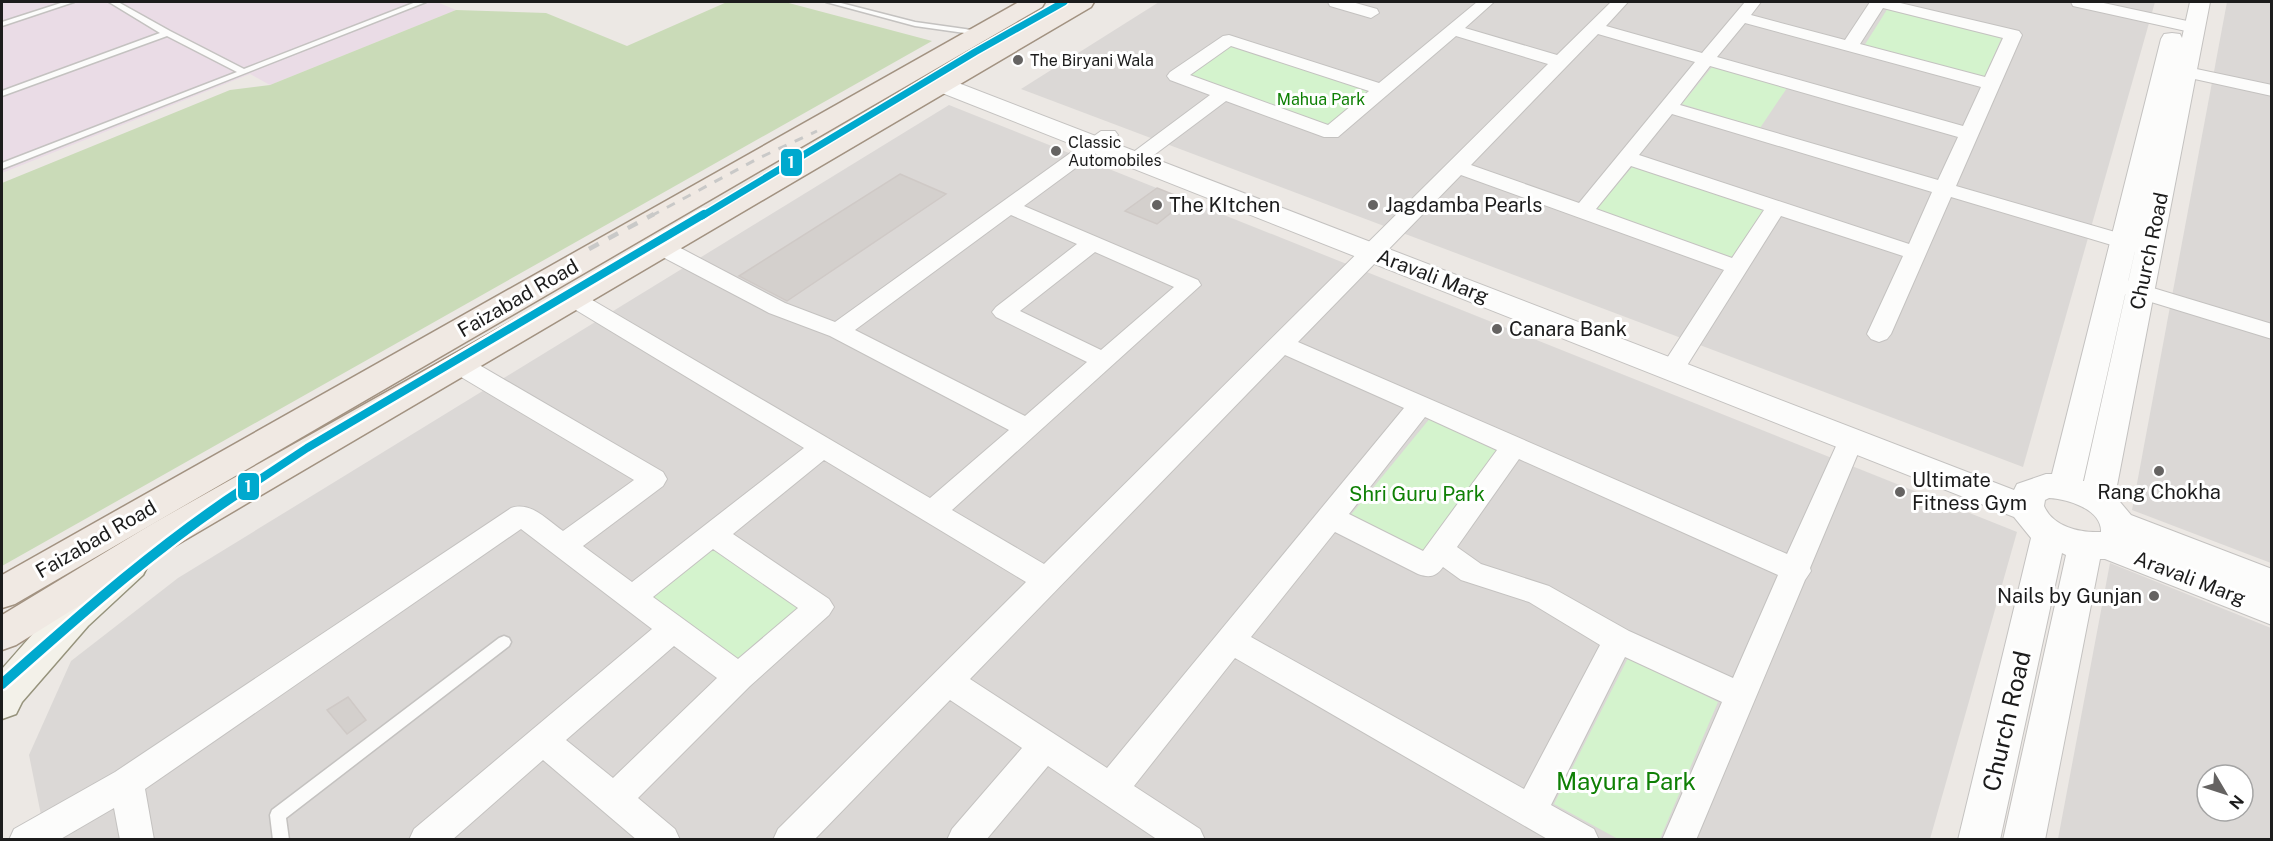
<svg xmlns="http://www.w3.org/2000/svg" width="2273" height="841" font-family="'Public Sans',sans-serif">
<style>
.residential{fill:#dbd8d6;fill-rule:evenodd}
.industrial{fill:#eadce6}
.forest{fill:#cadbb8}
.park{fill:#d4f3cd}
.building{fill:#d4d0cd;stroke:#cfc9c6;stroke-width:1.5}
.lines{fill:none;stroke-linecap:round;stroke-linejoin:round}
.service-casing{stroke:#c4c2c0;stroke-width:3}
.minor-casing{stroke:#c4c2c0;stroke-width:2}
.tertiary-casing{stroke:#c4c2c0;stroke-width:2}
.secondary-casing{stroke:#96937c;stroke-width:3}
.primary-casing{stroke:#a29281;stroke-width:3}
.service{fill:#fcfcfb;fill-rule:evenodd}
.minor{fill:#fcfcfb;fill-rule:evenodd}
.tertiary{fill:#fcfcfb;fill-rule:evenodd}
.secondary{fill:#f3f1e9;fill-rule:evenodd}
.primary{fill:#f0e9e3;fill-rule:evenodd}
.rail-far1{stroke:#c9c9c8;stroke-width:3;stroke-dasharray:9 9;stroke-linecap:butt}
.rail{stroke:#c9c9c8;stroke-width:4.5;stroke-dasharray:11 11;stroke-linecap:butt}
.metro-1-far2-casing{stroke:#fff;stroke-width:10}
.metro-1-far1-casing{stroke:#fff;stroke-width:13}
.metro-1-casing{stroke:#fff;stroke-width:15}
.metro-1-far2{stroke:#00a9ce;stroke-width:7}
.metro-1-far1{stroke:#00a9ce;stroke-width:8}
.metro-1{stroke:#00a9ce;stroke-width:10}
.poi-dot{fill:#656362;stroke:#fff;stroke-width:2}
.labels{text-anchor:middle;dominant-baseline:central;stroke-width:6;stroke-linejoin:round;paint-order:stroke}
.far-poi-label{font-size:16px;fill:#1c1c1c;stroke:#fff;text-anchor:start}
.far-park-label{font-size:16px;fill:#0f8005;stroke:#fff}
.poi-label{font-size:20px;fill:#1c1c1c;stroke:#fff;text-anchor:start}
.street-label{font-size:20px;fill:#1c1c1c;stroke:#fff}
.park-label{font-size:20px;fill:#0f8005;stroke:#fff}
.near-street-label{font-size:24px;fill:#1c1c1c;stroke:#fff}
.near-park-label{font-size:24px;fill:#0f8005;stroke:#fff}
.line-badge{stroke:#fff;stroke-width:2}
.badge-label{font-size:16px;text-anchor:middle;font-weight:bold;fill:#fff}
</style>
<rect width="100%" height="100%" fill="#ece8e4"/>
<g class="residential">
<path d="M 1159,2 L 2155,2 L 2023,467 L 1021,89 Z"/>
<path d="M 2227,2 L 2271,2 L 2271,563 L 2132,510 Z"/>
<path d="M 949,105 L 2017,532 L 1930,839 L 46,840 L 29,755 L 71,661 L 178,578 Z"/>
<path d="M 2110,563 L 2271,628 L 2271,839 L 2058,839 ZM 2207,775 L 2243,775 L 2243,811 L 2207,811 Z"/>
</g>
<path class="industrial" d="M 2,2 L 437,2 L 456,10 L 270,85 L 250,74 L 2,173 Z"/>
<path class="forest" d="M 727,2 L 785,2 L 932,41 L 2,566 L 2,183 L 230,90 L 270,85 L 456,10 L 546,13 L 627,46 Z"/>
<g class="park">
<path d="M 1888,8 L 2002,37 L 1984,78 L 1864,46 Z"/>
<path d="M 1231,44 L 1371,91 L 1330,126 L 1186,76 Z"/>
<path d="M 1712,67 L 1787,88 L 1760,128 L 1682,104 Z"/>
<path d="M 1633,166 L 1764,209 L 1732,257 L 1596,209 Z"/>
<path d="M 1431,417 L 1499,447 L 1422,552 L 1350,516 Z"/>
<path d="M 712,546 L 805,609 L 739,667 L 645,598 Z"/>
<path d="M 1628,658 L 1718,702 L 1660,839 L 1618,839 L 1554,804 Z"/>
</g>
<g class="building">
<path d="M 900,174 L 946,194 L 787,301 L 739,276 Z"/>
<path d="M 1157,188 L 1187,200 L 1157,224 L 1125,211 Z"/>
<path d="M 348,697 L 366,720 L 347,734 L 327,710 Z"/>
</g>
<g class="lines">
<g class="service-casing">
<g id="service">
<path d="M 64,2 L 74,2 L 2,26 L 2,22 Z"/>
<path d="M 109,2 L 118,2 L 170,31 L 244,69 L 416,2 L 426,2 L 2,169 L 2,163 L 237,72 L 167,36 L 2,96 L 2,91 L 160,33 Z"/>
<path d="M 826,2 L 837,2 L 915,22 L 979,31 L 983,33 L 979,35 L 915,26 Z"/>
<path d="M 504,636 L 509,638 L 511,642 L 509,646 L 286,818 L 289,840 L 273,840 L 270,815 L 272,810 L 499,638 Z"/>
</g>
</g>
<g class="minor-casing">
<g id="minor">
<path d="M 1328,2 L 1352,2 L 1377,9 L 1379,13 L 1371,18 L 1330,6 Z"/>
<path d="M 1477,2 L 1494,2 L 1465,28 L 1557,55 L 1611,2 L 1628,2 L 1606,26 L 1702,53 L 1745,2 L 1761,2 L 1751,15 L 1845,40 L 1870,2 L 1896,2 L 2019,31 L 2022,35 L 1956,186 L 2153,243 L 2156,248 L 2153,253 L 2145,255 L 1951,197 L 1891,334 L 1887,339 L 1879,342 L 1871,339 L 1867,334 L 1903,256 L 1781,216 L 1681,375 L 1672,377 L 1663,375 L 1660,369 L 1724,270 L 1461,175 L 1298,342 L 1787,554 L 1842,433 L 1851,430 L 1860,433 L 1864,439 L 1810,568 L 1811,571 L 1805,580 L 1696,840 L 1662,840 L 1722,702 L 1625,657 L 1551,805 L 1594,829 L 1599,840 L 1549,840 L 1235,658 L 1134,786 L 1200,829 L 1205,840 L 1158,840 L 1048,766 L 986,840 L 947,840 L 952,829 L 1022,748 L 950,700 L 814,840 L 773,840 L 778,829 L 1026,582 L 824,460 L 733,534 L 829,599 L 834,607 L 829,615 L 750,686 L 638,798 L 675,829 L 680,840 L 637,840 L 543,760 L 452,840 L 409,840 L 414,829 L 652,629 L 521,529 L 145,789 L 154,840 L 120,840 L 114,808 L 59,840 L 9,840 L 14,829 L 115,772 L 511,508 C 531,501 547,520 563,531 L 634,480 L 451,371 L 448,365 L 451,359 L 460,357 L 469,359 L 663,472 L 667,479 L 663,486 L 583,546 L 632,582 L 804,448 L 566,304 L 563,299 L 566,294 L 574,292 L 582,294 L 930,498 L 1009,430 L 830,336 L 769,313 L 655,253 L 652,248 L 655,243 L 663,241 L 671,243 L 785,303 L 835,322 L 1101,131 L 1115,131 L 1118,135 L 1115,139 L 1024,206 L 1198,280 L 1201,285 L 952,510 L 1044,564 L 1548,64 L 1456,36 L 1338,137 L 1324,137 L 1226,101 L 1142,164 L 1128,164 L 1125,160 L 1128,156 L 1210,95 L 1170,80 L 1167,76 L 1170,72 L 1223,36 L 1229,35 L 1379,83 ZM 1883,8 L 2003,38 L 1985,77 L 1860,44 ZM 1745,23 L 1981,87 L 1963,126 L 1717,57 ZM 1598,34 L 1695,62 L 1579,203 L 1471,165 ZM 1231,46 L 1369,91 L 1328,125 L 1190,75 ZM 1710,66 L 1958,137 L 1938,180 L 1680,105 ZM 1672,114 L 1932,192 L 1909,244 L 1639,155 ZM 1631,166 L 1764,210 L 1732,258 L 1596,209 ZM 1011,215 L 1077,244 L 996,307 L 992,312 L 996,317 L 1087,362 L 1025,416 L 855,330 ZM 1095,252 L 1174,287 L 1101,350 L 1020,311 ZM 1285,355 L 1404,408 L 1107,768 L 970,679 ZM 1425,417 L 1497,450 L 1423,551 L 1349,514 ZM 1519,459 L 1778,575 L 1733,678 L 1629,631 L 1549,586 L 1481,564 L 1457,547 ZM 1335,532 L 1418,574 C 1429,578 1436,577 1443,567 L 1461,580 L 1529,602 L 1600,645 L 1524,789 L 1251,637 ZM 713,549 L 798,608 L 738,659 L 653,597 ZM 674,646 L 717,678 L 613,778 L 566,740 Z"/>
<path d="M 2071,2 L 2099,2 L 2201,24 L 2204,28 L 2201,32 L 2195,33 L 2073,6 Z"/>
<path d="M 2187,67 L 2272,85 L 2272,96 L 2181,76 L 2178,72 L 2181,68 Z"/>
<path d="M 2120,278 L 2272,324 L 2272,339 L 2112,290 L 2109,285 L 2112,280 Z"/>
</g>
</g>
<g class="tertiary-casing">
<path id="tertiary" d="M 2190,2 L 2210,2 L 2115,496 L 2131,515 L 2272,569 L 2272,625 L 2105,559 L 2100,559 L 2045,840 L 2003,840 L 2066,555 L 2062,553 L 2000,840 L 1958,840 L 2031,538 L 2014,517 L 932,89 L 929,84 L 932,79 L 940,77 L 948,79 L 2014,490 L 2017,484 L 2046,474 L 2052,474 L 2161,39 L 2164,34 L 2172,33 L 2180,34 L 2182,38 ZM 2139,233 L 2084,481 L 2083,481 ZM 2049,498 C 2067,499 2102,509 2101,532 C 2080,533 2053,527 2044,506 L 2045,500 Z"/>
</g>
<g class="secondary-casing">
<path id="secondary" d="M 130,551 L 143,555 L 148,565 L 143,575 L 88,626 L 22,702 L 16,714 L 2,719 L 2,669 C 31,637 91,563 130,551 Z"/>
</g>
<g class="primary-casing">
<g id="primary">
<path d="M 1019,2 L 1045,2 L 1042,7 L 15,604 L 2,608 L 2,575 Z"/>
<path d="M 1068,2 L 1094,2 L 1091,7 L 178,544 L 16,645 L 2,650 L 2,615 L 152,524 L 653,242 Z"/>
</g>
</g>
<use href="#service" class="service"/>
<use href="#minor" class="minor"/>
<use href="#tertiary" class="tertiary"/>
<use href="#secondary" class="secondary"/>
<use href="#primary" class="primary"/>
<path class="rail-far1" d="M 651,216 L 759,158 L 817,131"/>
<path class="rail" d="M 589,249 L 654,214"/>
<g class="metro-1-far2-casing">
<path id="metro-1-far2" d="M 702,216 L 975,52 L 1064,2"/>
</g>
<g class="metro-1-far1-casing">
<path id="metro-1-far1" d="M 242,491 L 307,448 L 704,214"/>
</g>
<g class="metro-1-casing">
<path id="metro-1" d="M 2,684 C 80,615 157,546 244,489"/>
</g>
<use href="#metro-1-far2" class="metro-1-far2"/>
<use href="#metro-1-far1" class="metro-1-far1"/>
<use href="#metro-1" class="metro-1"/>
</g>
<g class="poi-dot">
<circle cx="1018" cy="60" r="6"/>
<circle cx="1056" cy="151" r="6"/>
<circle cx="1157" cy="205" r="6"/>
<circle cx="1373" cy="205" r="6"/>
<circle cx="1497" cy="329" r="6"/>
<circle cx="2159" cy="471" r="6"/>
<circle cx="1900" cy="492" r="6"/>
<circle cx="2154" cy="596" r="6"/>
</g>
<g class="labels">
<g class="far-poi-label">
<text x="1030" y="60">The Biryani Wala</text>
<text x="1068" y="142">Classic<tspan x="1068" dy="18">Automobiles</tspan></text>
</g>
<g class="far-park-label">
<text x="1321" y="99">Mahua Park</text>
</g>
<g class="poi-label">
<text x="1169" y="205">The KItchen</text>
<text x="1385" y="205">Jagdamba Pearls</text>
<text x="1509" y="329">Canara Bank</text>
<text x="1912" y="480">Ultimate<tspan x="1912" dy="23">Fitness Gym</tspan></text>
<text x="2159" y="492" text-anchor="middle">Rang Chokha</text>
<text x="2142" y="596" text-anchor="end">Nails by Gunjan</text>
</g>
<g class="street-label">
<text transform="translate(2149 251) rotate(-78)">Church Road</text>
<text transform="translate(1433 276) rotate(21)">Aravali Marg</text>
<text transform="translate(518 298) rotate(-30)">Faizabad Road</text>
<text transform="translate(96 539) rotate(-30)">Faizabad Road</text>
<text transform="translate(2190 578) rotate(21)">Aravali Marg</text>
</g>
<g class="park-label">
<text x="1417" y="494">Shri Guru Park</text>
</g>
<g class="near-street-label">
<text transform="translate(2006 721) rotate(-77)">Church Road</text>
</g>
<g class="near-park-label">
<text x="1626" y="781">Mayura Park</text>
</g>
</g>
<g class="line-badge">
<rect x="780" y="148" width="23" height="29" rx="6" fill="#00a9ce"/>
<rect x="237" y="472" width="23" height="29" rx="6" fill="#00a9ce"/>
</g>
<g class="badge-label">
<text x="791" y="168">1</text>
<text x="248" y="492">1</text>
</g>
<rect width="2273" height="841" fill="none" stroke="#1c1c1c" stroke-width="6"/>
<g transform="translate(2225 793) rotate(129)"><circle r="28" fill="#ffffff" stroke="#a4a4a4" stroke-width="1.5"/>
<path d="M0-4.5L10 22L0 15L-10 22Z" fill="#656362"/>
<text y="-9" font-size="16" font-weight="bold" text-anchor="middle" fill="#1c1c1c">N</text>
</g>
</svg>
